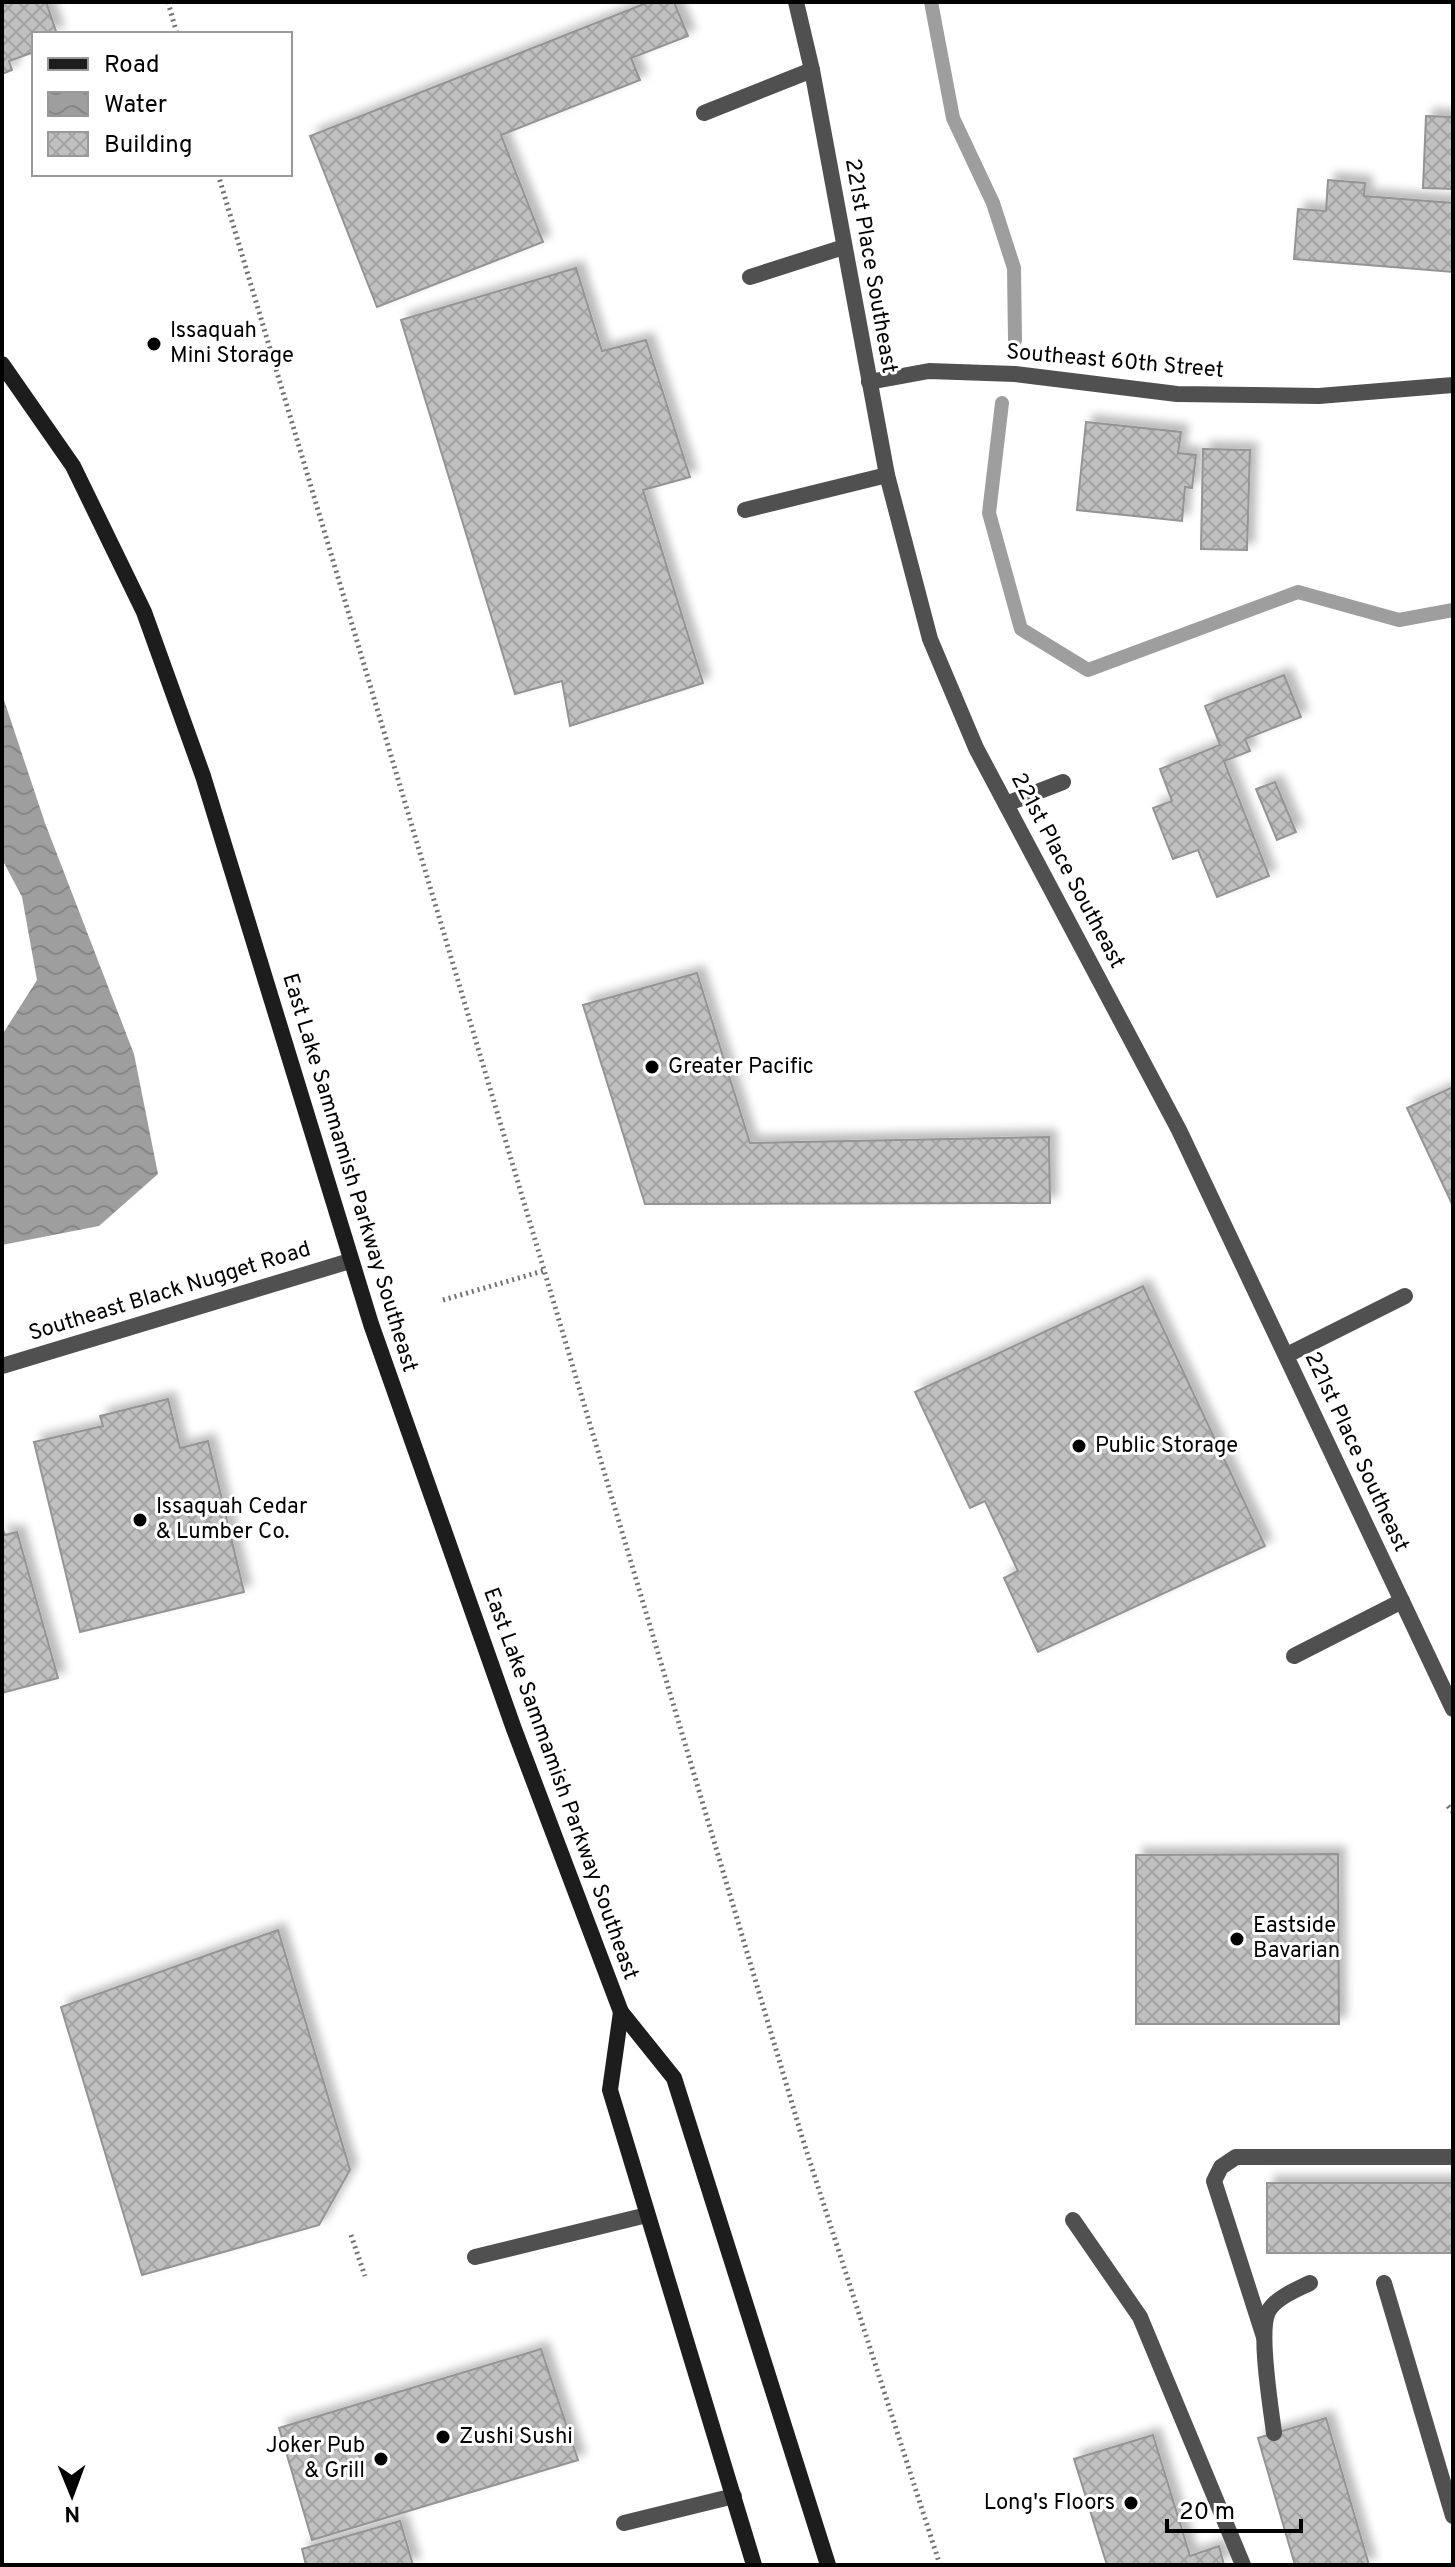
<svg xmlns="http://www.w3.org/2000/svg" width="1455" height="2567" font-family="Overpass,sans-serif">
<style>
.water{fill:url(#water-waves)}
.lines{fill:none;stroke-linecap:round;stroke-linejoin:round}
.stream{stroke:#9e9e9e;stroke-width:14}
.building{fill:url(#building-cross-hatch);stroke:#949494;stroke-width:2;filter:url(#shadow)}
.path{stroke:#727272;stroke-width:5;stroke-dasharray:2 4;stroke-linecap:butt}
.service{stroke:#505050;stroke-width:16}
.minor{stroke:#505050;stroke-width:16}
.tertiary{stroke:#505050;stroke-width:16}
.secondary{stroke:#1d1d1d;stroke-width:16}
.poi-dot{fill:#000;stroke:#fff;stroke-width:3}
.labels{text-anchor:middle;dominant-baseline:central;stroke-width:6;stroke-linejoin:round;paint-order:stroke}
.street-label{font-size:22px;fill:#000;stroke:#fff}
.poi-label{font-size:22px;fill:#000;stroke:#fff;text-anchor:start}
</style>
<defs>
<pattern id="water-waves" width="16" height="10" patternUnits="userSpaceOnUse" patternTransform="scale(2)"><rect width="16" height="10" fill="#9e9e9e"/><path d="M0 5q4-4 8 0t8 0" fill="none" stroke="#868686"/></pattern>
<pattern id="building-cross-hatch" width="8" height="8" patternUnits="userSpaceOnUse" patternTransform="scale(2)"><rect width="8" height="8" fill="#c0c0c0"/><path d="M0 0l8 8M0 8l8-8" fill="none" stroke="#a3a3a3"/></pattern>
<filter id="shadow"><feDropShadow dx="7" dy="-7" stdDeviation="4" flood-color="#0004"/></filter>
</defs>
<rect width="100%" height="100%" fill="#fff"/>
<path class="water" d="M 2,694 L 45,823 L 134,1054 L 158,1174 L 99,1226 L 2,1245 L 2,1035 L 37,980 L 22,897 L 2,859 Z"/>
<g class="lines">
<g class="stream">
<path d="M 931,2 L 953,118 L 993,203 L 1014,268 L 1015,340"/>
<path d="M 1002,403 L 989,513 L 1021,629 L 1088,670 L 1298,592 L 1399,620 L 1453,610"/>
</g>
</g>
<g class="building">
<path d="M 2,2 L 46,2 L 57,34 L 34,34 L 34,52 L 9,61 L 12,70 L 2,74 Z"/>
<path d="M 649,2 L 674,2 L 688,36 L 631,58 L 640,80 L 501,135 L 543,242 L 377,307 L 310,136 Z"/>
<path d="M 1426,116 L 1453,117 L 1453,189 L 1423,188 Z"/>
<path d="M 1328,180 L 1365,183 L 1364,196 L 1453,203 L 1453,272 L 1294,259 L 1298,209 L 1326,211 Z"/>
<path d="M 576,268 L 602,351 L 646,340 L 690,477 L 643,490 L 703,683 L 570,726 L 562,681 L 515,694 L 401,320 Z"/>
<path d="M 1086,422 L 1181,432 L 1178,453 L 1196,455 L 1192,488 L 1185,487 L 1182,521 L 1077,510 Z"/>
<path d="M 1203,449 L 1250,450 L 1247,550 L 1201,549 Z"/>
<path d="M 1284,675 L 1301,717 L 1245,739 L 1250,751 L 1224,761 L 1269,876 L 1217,897 L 1198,850 L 1173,859 L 1153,808 L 1172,801 L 1160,769 L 1220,745 L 1205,706 Z"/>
<path d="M 1275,782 L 1296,832 L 1277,840 L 1256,789 Z"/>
<path d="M 697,973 L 750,1143 L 1049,1137 L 1050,1203 L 645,1204 L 583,1005 Z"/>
<path d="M 1453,1087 L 1453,1206 L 1407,1108 Z"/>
<path d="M 1143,1286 L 1265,1546 L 1038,1652 L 1004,1578 L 1018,1571 L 985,1501 L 970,1508 L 915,1392 Z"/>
<path d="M 168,1399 L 180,1448 L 208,1441 L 244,1592 L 80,1632 L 34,1442 L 103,1426 L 100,1416 Z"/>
<path d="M 2,1528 L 5,1535 L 17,1532 L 58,1678 L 2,1693 Z"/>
<path d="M 1338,1854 L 1339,2024 L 1136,2024 L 1136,1855 Z"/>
<path d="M 278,1930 L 350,2170 L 319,2225 L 142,2275 L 61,2007 Z"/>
<rect x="1267" y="2183" width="186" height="70"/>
<path d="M 541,2349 L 578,2460 L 312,2540 L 279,2428 Z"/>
<path d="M 1326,2418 L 1369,2565 L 1295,2565 L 1258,2438 Z"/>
<path d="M 1153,2435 L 1190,2556 L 1219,2546 L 1224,2565 L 1107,2565 L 1074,2459 Z"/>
<path d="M 400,2521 L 413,2565 L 306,2565 L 302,2549 Z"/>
</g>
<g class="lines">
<g class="path">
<path d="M 168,2 L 177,34"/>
<path d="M 218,174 L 802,2137 L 940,2565"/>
<path d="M 443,1300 L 543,1271"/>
<path d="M 1448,1806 L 1453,1812"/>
<path d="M 351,2235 L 365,2276"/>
</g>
<g class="service">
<path d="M 704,113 L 812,70"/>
<path d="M 750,277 L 844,247"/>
<path d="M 745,510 L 887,475"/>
<path d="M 1006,804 L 1063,782"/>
<path d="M 1287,1355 L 1405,1296"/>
<path d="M 1294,1656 L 1402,1601"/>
<path d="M 1073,2220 L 1140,2317 L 1243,2565"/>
<path d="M 475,2257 L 647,2215"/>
<path d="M 1384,2283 L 1453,2516"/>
<path d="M 1264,2337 L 1214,2181 L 1221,2167 L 1236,2157 L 1453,2157"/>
<path d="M 1274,2433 C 1271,2408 1258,2332 1268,2312 C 1275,2298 1296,2290 1310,2283"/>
<path d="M 624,2523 L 734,2496"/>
</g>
<g class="minor">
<path d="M 796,2 L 812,70 L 887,475 L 930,639 L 976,748 L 1179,1130 L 1453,1709"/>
<path d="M 869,382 L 929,371 L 1015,374 L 1177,394 L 1319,396 L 1453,385"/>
</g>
<path class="tertiary" d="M 2,1366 L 350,1261"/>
<g class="secondary">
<path d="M 2,364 L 73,466 L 144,612 L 203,776 L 371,1324 L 514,1729 L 621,2012 L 674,2078 L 828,2565"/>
<path d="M 621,2012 L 610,2090 L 754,2565"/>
</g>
</g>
<g class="poi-dot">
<circle cx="154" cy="344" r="8"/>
<circle cx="652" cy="1067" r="8"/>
<circle cx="1079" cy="1446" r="8"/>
<circle cx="140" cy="1520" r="8"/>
<circle cx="1237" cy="1939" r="8"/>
<circle cx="443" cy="2437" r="8"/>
<circle cx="381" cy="2459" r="8"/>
<circle cx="1131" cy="2503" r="8"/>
</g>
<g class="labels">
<g class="street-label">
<text transform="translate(870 266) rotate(80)">221st Place Southeast</text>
<text transform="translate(1115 362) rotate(5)">Southeast 60th Street</text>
<text transform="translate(1067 871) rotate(62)">221st Place Southeast</text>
<text transform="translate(349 1173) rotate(73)">East Lake Sammamish Parkway Southeast</text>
<text transform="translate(170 1292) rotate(-17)">Southeast Black Nugget Road</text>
<text transform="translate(1356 1452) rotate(65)">221st Place Southeast</text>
<text transform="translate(560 1784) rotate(70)">East Lake Sammamish Parkway Southeast</text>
</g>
<g class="poi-label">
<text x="170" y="331">Issaquah<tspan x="170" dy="25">Mini Storage</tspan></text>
<text x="668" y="1067">Greater Pacific</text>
<text x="1095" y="1446">Public Storage</text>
<text x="156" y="1507">Issaquah Cedar<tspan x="156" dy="25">&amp; Lumber Co.</tspan></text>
<text x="1253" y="1926">Eastside<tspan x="1253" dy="25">Bavarian</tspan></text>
<text x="459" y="2437">Zushi Sushi</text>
<text x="365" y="2446" text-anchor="end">Joker Pub<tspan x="365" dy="25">&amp; Grill</tspan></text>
<text x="1115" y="2503" text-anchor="end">Long's Floors</text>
</g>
</g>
<rect width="1455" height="2567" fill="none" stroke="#000000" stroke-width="8"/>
<rect x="32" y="32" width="260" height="144" fill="#ffffff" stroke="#999999" stroke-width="2"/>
<rect x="48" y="58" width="40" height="12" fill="#1d1d1d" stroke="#999999" stroke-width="2"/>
<text x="104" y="72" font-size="24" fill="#000000">Road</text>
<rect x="48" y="92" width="40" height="24" fill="url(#water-waves)" stroke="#999999" stroke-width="2"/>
<text x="104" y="112" font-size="24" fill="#000000">Water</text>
<rect x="48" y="132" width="40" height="24" fill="url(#building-cross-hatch)" stroke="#999999" stroke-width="2"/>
<text x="104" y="152" font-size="24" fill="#000000">Building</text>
<g transform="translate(72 2495) rotate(179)" stroke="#ffffff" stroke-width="6" paint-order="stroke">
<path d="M0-6L14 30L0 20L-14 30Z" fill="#000000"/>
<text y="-12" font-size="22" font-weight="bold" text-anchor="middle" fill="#000000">N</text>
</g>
<path d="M1167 2519v12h134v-12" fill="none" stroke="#000000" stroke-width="4"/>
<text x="1179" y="2519" font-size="24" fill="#000000" stroke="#ffffff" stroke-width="6" paint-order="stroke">20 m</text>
</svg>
